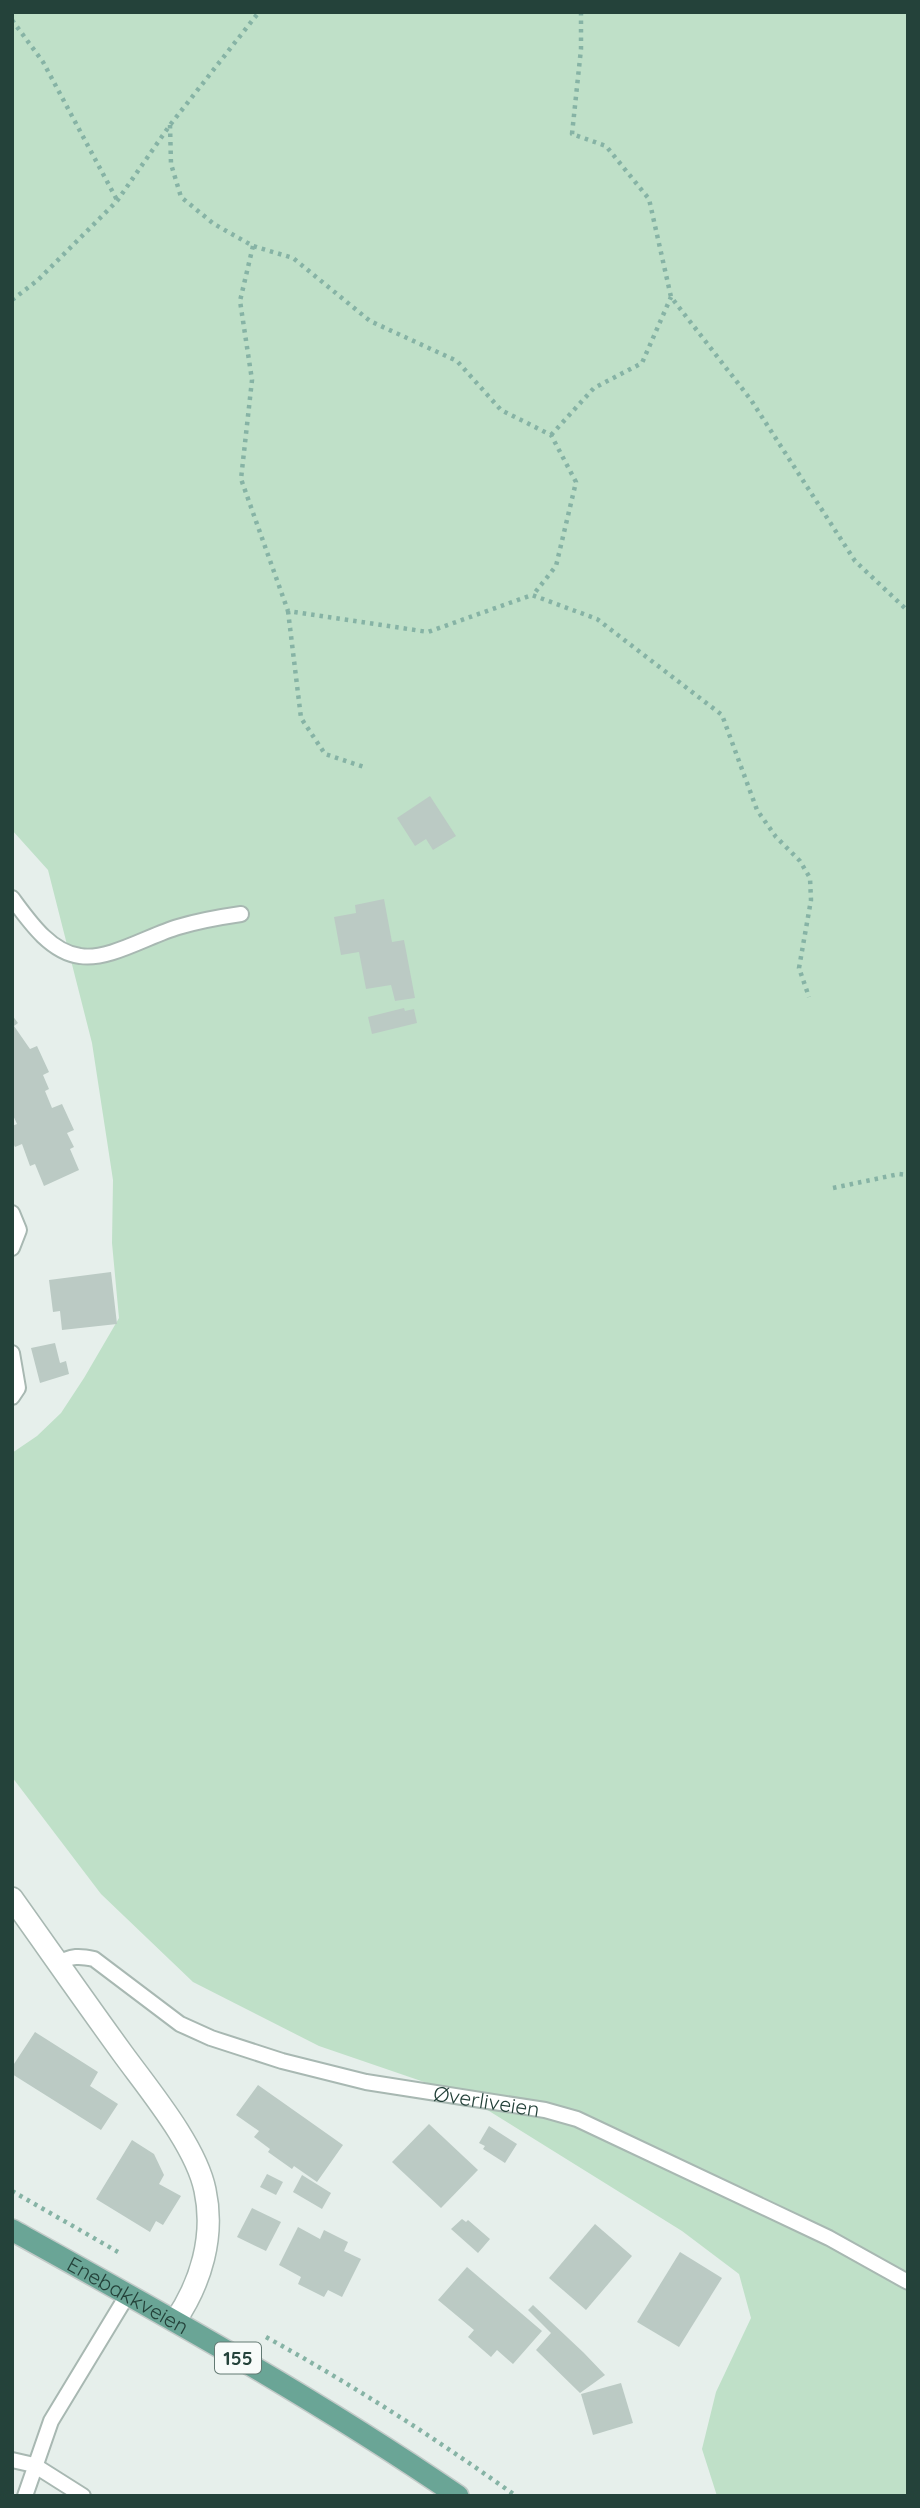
<svg xmlns="http://www.w3.org/2000/svg" width="920" height="2508" font-family="Quicksand,sans-serif">
<style>
.green{fill:#bfe0c8}
.building{fill:#bbcac4}
.lines{fill:none;stroke-linecap:round;stroke-linejoin:round}
.lane-casing{stroke:#a8b8b2;stroke-width:18}
.street-casing{stroke:#a8b8b2;stroke-width:24}
.primary-casing{stroke:#c2cac8;stroke-width:24}
.path{stroke:#86b3a5;stroke-width:4.5;stroke-dasharray:3.5 5;stroke-linecap:butt}
.lane{stroke:#fff;stroke-width:14}
.street{stroke:#fff;stroke-width:21}
.primary{stroke:#6aa596;stroke-width:21}
.labels{text-anchor:middle;dominant-baseline:central;stroke-width:5;stroke-linejoin:round;paint-order:stroke}
.shield{fill:#f7fbf9;stroke:#637a73;stroke-width:2}
.shield-label{font-size:19px;font-weight:bold;fill:#24423a}
.street-label{font-size:21px;fill:#24423a;stroke:#f7fbf9}
</style>
<rect width="100%" height="100%" fill="#e6efeb"/>
<path class="green" d="M 12,12 L 908,12 L 908,2496 L 717,2496 L 702,2449 L 716,2392 L 751,2318 L 739,2274 L 682,2231 L 465,2096 L 319,2046 L 193,1982 L 101,1894 L 12,1777 L 12,1453 L 37,1436 L 61,1413 L 84,1378 L 119,1318 L 112,1243 L 113,1180 L 92,1043 L 48,870 L 12,830 Z"/>
<g class="building">
<path d="M 430,796 L 456,836 L 433,850 L 426,839 L 415,846 L 397,818 Z"/>
<path d="M 384,899 L 392,942 L 404,940 L 415,998 L 395,1001 L 391,985 L 366,989 L 359,952 L 341,955 L 334,917 L 356,913 L 355,905 Z"/>
<path d="M 404,1008 L 405,1011 L 414,1009 L 417,1023 L 372,1034 L 368,1017 Z"/>
<path d="M 12,1015 L 18,1023 L 14,1026 L 30,1049 L 37,1046 L 49,1072 L 43,1075 L 49,1089 L 45,1091 L 52,1108 L 62,1104 L 74,1130 L 67,1133 L 74,1147 L 70,1149 L 79,1170 L 44,1186 L 35,1164 L 30,1166 L 22,1144 L 15,1147 L 12,1141 L 12,1126 L 17,1124 L 12,1113 Z"/>
<path d="M 111,1272 L 117,1324 L 62,1330 L 60,1311 L 53,1312 L 49,1280 Z"/>
<path d="M 55,1343 L 60,1363 L 66,1361 L 69,1374 L 40,1383 L 31,1348 Z"/>
<path d="M 35,2032 L 98,2072 L 90,2086 L 118,2104 L 101,2130 L 12,2074 L 12,2067 Z"/>
<path d="M 258,2085 L 343,2145 L 317,2182 L 294,2166 L 292,2169 L 268,2152 L 270,2149 L 254,2137 L 259,2131 L 236,2115 Z"/>
<path d="M 429,2124 L 478,2170 L 441,2208 L 392,2162 Z"/>
<path d="M 489,2126 L 517,2144 L 505,2163 L 483,2149 L 485,2146 L 479,2143 Z"/>
<path d="M 132,2140 L 154,2154 L 164,2175 L 159,2184 L 181,2196 L 163,2225 L 156,2221 L 150,2232 L 96,2199 Z"/>
<path d="M 267,2174 L 283,2182 L 276,2195 L 260,2187 Z"/>
<path d="M 302,2175 L 331,2193 L 322,2209 L 293,2192 Z"/>
<path d="M 252,2208 L 281,2222 L 266,2251 L 237,2237 Z"/>
<path d="M 462,2219 L 466,2222 L 468,2220 L 490,2239 L 478,2253 L 451,2229 Z"/>
<path d="M 595,2224 L 632,2256 L 586,2310 L 549,2278 Z"/>
<path d="M 298,2227 L 320,2239 L 324,2230 L 348,2242 L 344,2251 L 361,2259 L 342,2297 L 328,2290 L 324,2297 L 298,2284 L 301,2277 L 279,2265 Z"/>
<path d="M 680,2252 L 722,2278 L 679,2347 L 637,2322 Z"/>
<path d="M 467,2267 L 542,2331 L 513,2364 L 497,2350 L 491,2357 L 468,2337 L 474,2330 L 438,2300 Z"/>
<path d="M 533,2305 L 584,2353 L 605,2375 L 580,2393 L 536,2350 L 551,2333 L 528,2310 Z"/>
<path d="M 621,2383 L 633,2423 L 593,2435 L 581,2394 Z"/>
</g>
<g class="lines">
<g class="lane-casing">
<g id="lane">
<path d="M 12,898 C 29,921 50,952 80,956 C 108,961 150,935 178,927 C 198,921 220,917 241,914"/>
<path d="M 12,1213 L 19,1230 L 12,1248"/>
<path d="M 12,1353 L 18,1388 L 12,1397"/>
<path id="s1" d="M 59,1964 C 70,1955 81,1956 94,1959 L 180,2024 L 211,2038 L 282,2061 L 366,2082 L 545,2110 L 577,2119 L 829,2238 L 908,2282"/>
<path d="M 12,2460 L 34,2465 L 83,2496"/>
<path d="M 25,2496 L 51,2421 L 128,2294"/>
</g>
</g>
<g class="street-casing">
<path id="street" d="M 12,1898 C 49,1950 86,2003 123,2054 C 150,2091 196,2146 205,2190 C 215,2236 201,2283 175,2321"/>
</g>
<g class="primary-casing">
<g id="primary">
<path id="s2" d="M 12,2230 C 163,2314 315,2398 458,2496"/>
</g>
</g>
<g class="path">
<path d="M 581,12 L 581,49 L 572,134 L 606,146 L 649,199 L 671,297 L 751,400 L 855,561 L 908,611"/>
<path d="M 12,20 L 43,62 L 117,200"/>
<path d="M 170,125 L 171,164 L 181,197 L 214,224 L 253,246 L 293,258 L 370,321 L 457,361 L 501,410 L 551,435 L 576,482 L 556,566 L 533,595"/>
<path d="M 253,246 L 240,301 L 252,380 L 241,479 L 288,611 L 428,632 L 532,595 L 597,619 L 722,715 L 757,810 L 776,837 L 800,861 L 810,878 L 811,900 L 799,968 L 809,997"/>
<path d="M 12,300 L 38,280 L 117,201 L 170,125 L 259,12"/>
<path d="M 551,435 L 594,388 L 642,363 L 671,297"/>
<path d="M 288,611 L 301,718 L 325,754 L 364,767"/>
<path d="M 833,1188 L 899,1174 L 908,1175"/>
<path d="M 12,2191 L 118,2252"/>
<path d="M 266,2337 C 353,2385 435,2438 516,2496"/>
</g>
<use href="#lane" class="lane"/>
<use href="#street" class="street"/>
<use href="#primary" class="primary"/>
</g>
<g class="labels">
<rect class="shield" x="215" y="2342.5" width="46" height="31" rx="5"/>
<g class="shield-label">
<text x="238" y="2358">155</text>
</g>
<g class="street-label">
<text stroke="none"><textPath href="#s1" startOffset="462">Øverliveien</textPath></text>
<text stroke="none"><textPath href="#s2" startOffset="133">Enebakkveien</textPath></text>
</g>
</g>
<rect width="920" height="2508" fill="none" stroke="#24423a" stroke-width="28"/>
</svg>
